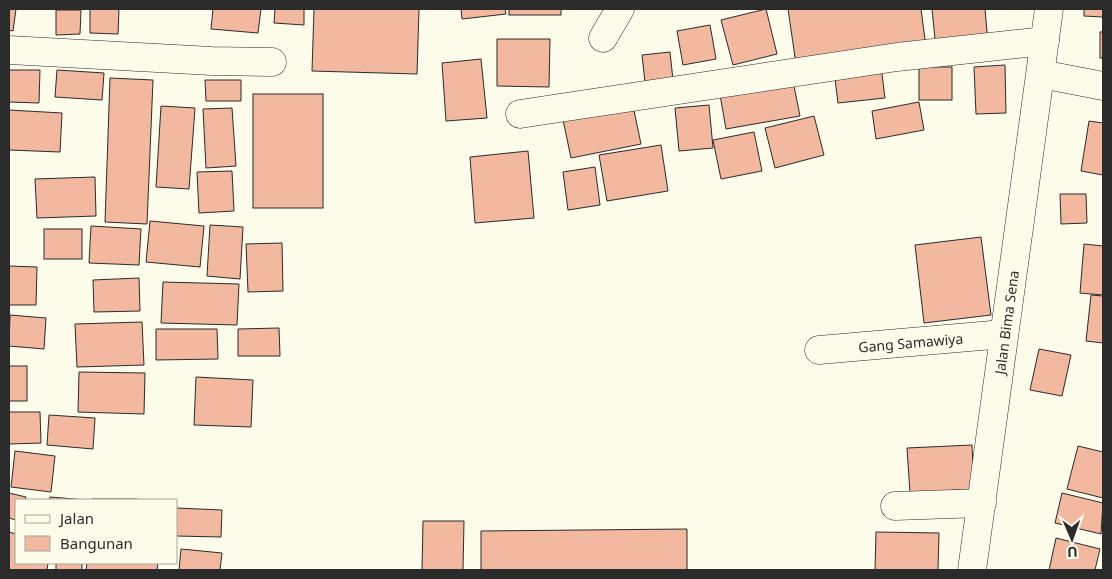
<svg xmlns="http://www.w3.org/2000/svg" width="1112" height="579" font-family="'Noto Sans',sans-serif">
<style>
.building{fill:#f2b8a0;stroke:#2b2b2b}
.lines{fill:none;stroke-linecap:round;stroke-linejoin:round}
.minor-casing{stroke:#2b2b2b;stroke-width:29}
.minor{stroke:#fdfbea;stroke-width:28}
.labels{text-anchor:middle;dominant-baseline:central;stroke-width:4;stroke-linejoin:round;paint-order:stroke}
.street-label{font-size:14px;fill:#2b2b2b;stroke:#fdfbea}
</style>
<rect width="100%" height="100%" fill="#fdfbea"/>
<g class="building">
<path d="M 9,9 L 16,9 L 13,31 L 9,30 Z"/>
<path d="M 90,9 L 119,9 L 118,34 L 90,33 Z"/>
<path d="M 213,9 L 261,9 L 258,33 L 211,29 Z"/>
<path d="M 275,9 L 304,9 L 304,25 L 274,23 Z"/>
<path d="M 314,9 L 419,9 L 417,74 L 312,71 Z"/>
<path d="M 461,9 L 505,9 L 506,14 L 462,19 Z"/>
<rect x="509" y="9" width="52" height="6"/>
<path d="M 766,9 L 777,54 L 733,65 L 721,20 Z"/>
<path d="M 788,9 L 921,9 L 926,47 L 796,64 Z"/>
<path d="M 932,9 L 985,9 L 988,43 L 936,49 Z"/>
<path d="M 1084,9 L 1103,9 L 1103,17 L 1084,16 Z"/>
<path d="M 56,10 L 81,10 L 80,34 L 56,35 Z"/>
<path d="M 710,25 L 716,59 L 683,65 L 677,31 Z"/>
<rect x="1100" y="32" width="3" height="26"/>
<path d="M 497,39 L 550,39 L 549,87 L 497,86 Z"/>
<path d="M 670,52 L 674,89 L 646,91 L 642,55 Z"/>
<path d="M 481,59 L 487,118 L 446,121 L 442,63 Z"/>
<path d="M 1005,65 L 1006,113 L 976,114 L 974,67 Z"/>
<path d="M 881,66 L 885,98 L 838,103 L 834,71 Z"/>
<rect x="919" y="67" width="33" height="33"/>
<path d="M 9,70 L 40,70 L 39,103 L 9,102 Z"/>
<path d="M 57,70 L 104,73 L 102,100 L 55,97 Z"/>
<path d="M 110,78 L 153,80 L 147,224 L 105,222 Z"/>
<path d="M 205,80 L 241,80 L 241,101 L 206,101 Z"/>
<path d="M 793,81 L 800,116 L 726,129 L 720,95 Z"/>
<rect x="253" y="94" width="70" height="114"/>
<path d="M 632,101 L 641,144 L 571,158 L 562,115 Z"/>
<path d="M 919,102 L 924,130 L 876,139 L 872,111 Z"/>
<path d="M 709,105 L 713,148 L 679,151 L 675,108 Z"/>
<path d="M 161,106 L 195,108 L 189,189 L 156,187 Z"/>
<path d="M 232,108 L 236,166 L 206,168 L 203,109 Z"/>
<path d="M 9,110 L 62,113 L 60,152 L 9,150 Z"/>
<path d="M 814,116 L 824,155 L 775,168 L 765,128 Z"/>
<path d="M 1089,121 L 1103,123 L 1103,175 L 1081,171 Z"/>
<path d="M 754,132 L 762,171 L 721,179 L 713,140 Z"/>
<path d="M 661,145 L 668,191 L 607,201 L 599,155 Z"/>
<path d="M 528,151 L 534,218 L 475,223 L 470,157 Z"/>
<path d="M 595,167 L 600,205 L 568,210 L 563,172 Z"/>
<path d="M 232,171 L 234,211 L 199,213 L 197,172 Z"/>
<path d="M 95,177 L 96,216 L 37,218 L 35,179 Z"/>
<path d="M 1060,194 L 1086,194 L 1087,223 L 1061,224 Z"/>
<path d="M 150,221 L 204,226 L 200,267 L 146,262 Z"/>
<path d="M 210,225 L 243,227 L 240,279 L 207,276 Z"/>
<path d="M 91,226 L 141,229 L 139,265 L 89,263 Z"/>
<rect x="44" y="229" width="38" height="30"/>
<path d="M 981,237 L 991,315 L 924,323 L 915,245 Z"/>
<path d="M 282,243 L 283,291 L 248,292 L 246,244 Z"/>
<path d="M 1084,244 L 1103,246 L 1103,295 L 1080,293 Z"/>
<path d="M 9,266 L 37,267 L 36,305 L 9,305 Z"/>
<path d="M 139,278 L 140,311 L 94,312 L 93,280 Z"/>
<path d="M 163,282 L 239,284 L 237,325 L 161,323 Z"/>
<path d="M 1091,295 L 1103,296 L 1103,343 L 1086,341 Z"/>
<path d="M 10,315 L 46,318 L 44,349 L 9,346 Z"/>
<path d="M 142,322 L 144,365 L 77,367 L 75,324 Z"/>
<path d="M 279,328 L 280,356 L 238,356 L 238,329 Z"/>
<path d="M 156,329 L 217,329 L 218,359 L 156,360 Z"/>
<path d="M 1039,349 L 1071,355 L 1062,396 L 1030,390 Z"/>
<rect x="9" y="366" width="18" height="35"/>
<path d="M 79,372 L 145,373 L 144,414 L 78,412 Z"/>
<path d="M 196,377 L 253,380 L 251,427 L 194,425 Z"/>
<path d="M 9,412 L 40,412 L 41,443 L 9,444 Z"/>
<path d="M 49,415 L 95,418 L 93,449 L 47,445 Z"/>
<path d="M 972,445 L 974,489 L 910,493 L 907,448 Z"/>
<path d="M 1078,446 L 1103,452 L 1103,498 L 1067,489 Z"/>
<path d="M 15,451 L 55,456 L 51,492 L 11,487 Z"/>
<path d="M 9,493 L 26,497 L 25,500 L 16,500 L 16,520 L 9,518 Z"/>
<path d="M 1062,493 L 1103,503 L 1101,534 L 1055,523 Z"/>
<path d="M 50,497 L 87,500 L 49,500 Z"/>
<rect x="92" y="499" width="45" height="1"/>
<path d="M 176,508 L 222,510 L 221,537 L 176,536 Z"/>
<path d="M 423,521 L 464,521 L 463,570 L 422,570 Z"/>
<path d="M 687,529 L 687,570 L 481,570 L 481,531 Z"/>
<path d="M 9,532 L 16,534 L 16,563 L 48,563 L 47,570 L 9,570 Z"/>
<path d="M 876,532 L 939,533 L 938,570 L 875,570 Z"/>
<path d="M 1056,538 L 1100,549 L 1095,570 L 1049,570 Z"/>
<path d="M 181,549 L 222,553 L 220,570 L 179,570 Z"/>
<rect x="56" y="563" width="26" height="7"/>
<path d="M 87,563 L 158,563 L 157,570 L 86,570 Z"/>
</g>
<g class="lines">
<g class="minor-casing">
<g id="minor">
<path d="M 603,38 L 620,9"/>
<path d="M 9,50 L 212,61 L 272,62"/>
<path d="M 1041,74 L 1103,86"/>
<path d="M 520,114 L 897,57 L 1045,41"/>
<path id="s1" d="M 819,350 L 1004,334"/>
<path d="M 895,506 L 982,503"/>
<path id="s2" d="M 972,570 L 1049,9"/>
</g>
</g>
<use href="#minor" class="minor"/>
</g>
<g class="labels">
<g class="street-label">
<text stroke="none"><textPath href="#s2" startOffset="250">Jalan Bima Sena</textPath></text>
<text stroke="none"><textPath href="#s1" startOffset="92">Gang Samawiya</textPath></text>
</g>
</g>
<rect width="1112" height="579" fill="none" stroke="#2b2b2b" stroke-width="20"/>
<rect x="15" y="499" width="162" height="65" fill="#fdfbea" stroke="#a9a89e"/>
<rect x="25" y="515" width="25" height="8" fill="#fdfbea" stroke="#a9a89e"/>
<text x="60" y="524" font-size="15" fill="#2b2b2b">Jalan</text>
<rect x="25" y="536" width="25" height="15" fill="#f2b8a0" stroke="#a9a89e"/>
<text x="60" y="549" font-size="15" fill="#2b2b2b">Bangunan</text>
<g transform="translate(1072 539) rotate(178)" stroke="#fdfbea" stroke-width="4" paint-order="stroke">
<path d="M0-4L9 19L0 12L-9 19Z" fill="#2b2b2b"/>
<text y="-8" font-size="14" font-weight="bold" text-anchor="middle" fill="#2b2b2b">U</text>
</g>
</svg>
